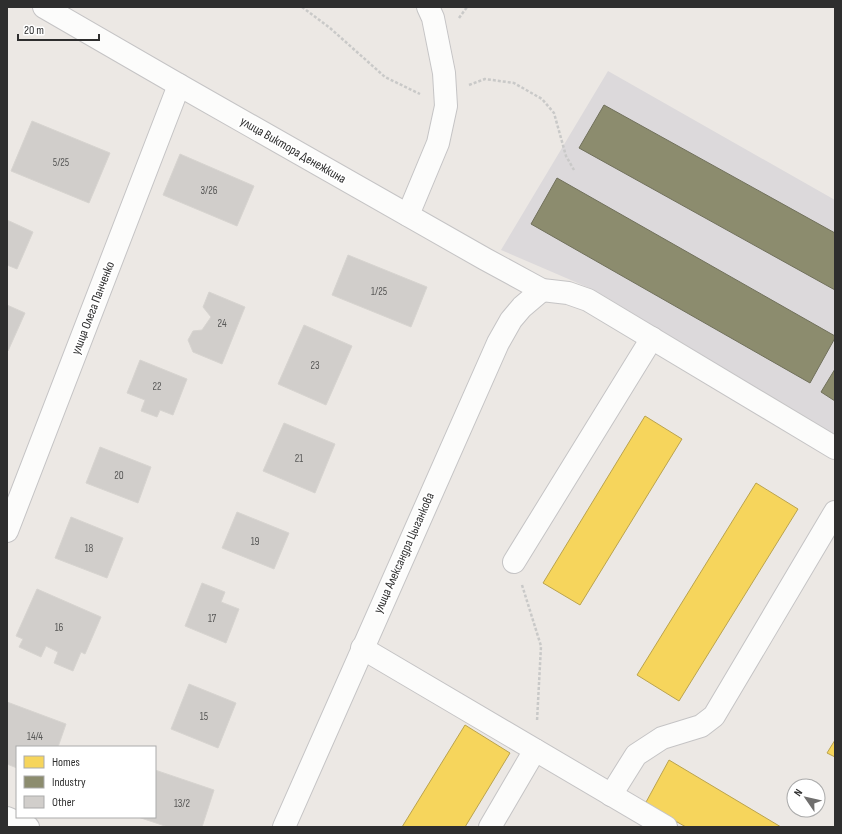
<svg xmlns="http://www.w3.org/2000/svg" width="842" height="834" font-family="'Sofia Sans Condensed',sans-serif">
<style>
.industrial{fill:#dcd9db}
.homes{fill:#f6d55c;stroke:#baa34e}
.industry{fill:#8c8c6e;stroke:#70705b}
.building{fill:#d1cecb;stroke:#d7d4d0}
.lines{fill:none;stroke-linecap:round;stroke-linejoin:round}
.minor-casing{stroke:#c5c4c5;stroke-width:24}
.path{stroke:#c9c9c8;stroke-width:2.5;stroke-dasharray:3 2;stroke-linecap:butt}
.minor{stroke:#fcfcfb;stroke-width:22}
.labels{text-anchor:middle;dominant-baseline:central;stroke-width:4;stroke-linejoin:round;paint-order:stroke}
.number-label{font-size:11px;fill:#585857}
.street-label{font-size:13px;fill:#2e2e2e;stroke:#fff}
</style>
<rect width="100%" height="100%" fill="#ece8e4"/>
<path class="industrial" d="M 608,71 L 835,200 L 835,435 L 594,290 L 501,250 Z"/>
<g class="homes">
<path d="M 645,416 L 682,439 L 580,605 L 543,583 Z"/>
<path d="M 756,483 L 798,509 L 679,701 L 637,675 Z"/>
<path d="M 465,725 L 510,753 L 465,827 L 402,827 Z"/>
<path d="M 835,740 L 835,757 L 827,753 Z"/>
<path d="M 669,760 L 781,827 L 686,827 L 645,804 Z"/>
</g>
<g class="industry">
<path d="M 604,105 L 835,233 L 835,290 L 579,148 Z"/>
<path d="M 557,178 L 835,336 L 835,338 L 810,383 L 531,224 Z"/>
<path d="M 835,369 L 835,401 L 821,392 Z"/>
</g>
<g class="building">
<path d="M 32,121 L 110,153 L 89,203 L 11,171 Z"/>
<path d="M 180,154 L 254,186 L 237,226 L 163,195 Z"/>
<path d="M 7,220 L 33,232 L 17,269 L 7,265 Z"/>
<path d="M 348,255 L 427,287 L 411,327 L 332,295 Z"/>
<path d="M 209,292 L 245,307 L 222,364 L 193,352 L 188,340 L 193,331 L 202,330 L 211,317 L 203,307 Z"/>
<path d="M 7,305 L 25,313 L 8,351 L 7,351 Z"/>
<path d="M 304,325 L 352,346 L 326,405 L 278,384 Z"/>
<path d="M 140,360 L 187,379 L 173,415 L 160,410 L 157,417 L 141,411 L 145,400 L 127,393 Z"/>
<path d="M 284,423 L 335,444 L 315,493 L 263,471 Z"/>
<path d="M 100,447 L 151,467 L 138,503 L 86,483 Z"/>
<path d="M 237,512 L 289,533 L 274,569 L 222,548 Z"/>
<path d="M 71,517 L 123,538 L 107,578 L 55,558 Z"/>
<path d="M 202,583 L 225,592 L 221,602 L 239,609 L 226,643 L 185,626 Z"/>
<path d="M 37,589 L 101,617 L 85,654 L 81,652 L 73,671 L 54,663 L 58,652 L 46,646 L 41,657 L 19,647 L 23,639 L 16,636 Z"/>
<path d="M 189,684 L 236,703 L 218,748 L 171,729 Z"/>
<path d="M 7,702 L 66,724 L 58,747 L 17,747 L 17,768 L 7,764 Z"/>
<path d="M 155,770 L 214,790 L 202,827 L 168,827 L 138,817 L 155,817 Z"/>
</g>
<g class="lines">
<g class="minor-casing">
<g id="minor">
<path d="M 44,7 L 179,85 L 485,259 L 542,290 L 568,293 L 588,300 L 835,448"/>
<path d="M 408,215 L 438,143 L 446,106 L 444,73 L 433,18 L 428,7"/>
<path d="M 7,531 L 179,85"/>
<path d="M 514,562 L 652,338"/>
<path d="M 362,648 L 666,827"/>
<path d="M 611,795 L 636,755 L 662,738 L 701,726 L 714,716 L 835,512"/>
<path d="M 7,818 L 28,827"/>
<path d="M 284,827 L 498,343 L 511,320 L 522,307 L 542,290"/>
<path d="M 490,827 L 535,750"/>
</g>
</g>
<g class="path">
<path d="M 302,7 L 330,28 L 385,77 L 420,94"/>
<path d="M 459,18 L 467,7"/>
<path d="M 469,85 L 485,79 L 514,83 L 542,99 L 554,113 L 566,156 L 574,170"/>
<path d="M 522,585 L 541,646 L 537,721"/>
</g>
<use href="#minor" class="minor"/>
</g>
<g class="labels">
<g class="number-label">
<text x="61" y="162">5/25</text>
<text x="209" y="190">3/26</text>
<text x="379" y="291">1/25</text>
<text x="222" y="323">24</text>
<text x="315" y="365">23</text>
<text x="157" y="386">22</text>
<text x="299" y="458">21</text>
<text x="119" y="475">20</text>
<text x="255" y="541">19</text>
<text x="89" y="548">18</text>
<text x="212" y="618">17</text>
<text x="59" y="627">16</text>
<text x="204" y="716">15</text>
<text x="35" y="736">14/4</text>
<text x="182" y="803">13/2</text>
</g>
<g class="street-label">
<text transform="translate(293 150) rotate(30)">улица Виктора Денежкина</text>
<text transform="translate(93 308) rotate(-69)">улица Олега Панченко</text>
<text transform="translate(404 553) rotate(-66)">улица Александра Цыганкова</text>
</g>
</g>
<rect width="842" height="834" fill="none" stroke="#2e2e2e" stroke-width="16"/>
<rect x="16" y="746" width="140" height="72" fill="#ffffff" stroke="#ababab"/>
<rect x="24" y="756" width="20" height="12" fill="#f6d55c" stroke="#ababab"/>
<text x="52" y="766" font-size="12" fill="#2e2e2e">Homes</text>
<rect x="24" y="776" width="20" height="12" fill="#8c8c6e" stroke="#ababab"/>
<text x="52" y="786" font-size="12" fill="#2e2e2e">Industry</text>
<rect x="24" y="796" width="20" height="12" fill="#d1cecb" stroke="#ababab"/>
<text x="52" y="806" font-size="12" fill="#2e2e2e">Other</text>
<g transform="translate(806 798) rotate(304)"><circle r="19" fill="#ffffff" stroke="#ababab"/>
<path d="M0-3L7 15L0 10L-7 15Z" fill="#706f6e"/>
<text y="-6" font-size="11" font-weight="bold" text-anchor="middle" fill="#2e2e2e">N</text>
</g>
<path d="M18 34v6h81v-6" fill="none" stroke="#2e2e2e" stroke-width="2"/>
<text x="24" y="34" font-size="12" fill="#2e2e2e" stroke="#ffffff" stroke-width="3" paint-order="stroke">20 m</text>
</svg>
